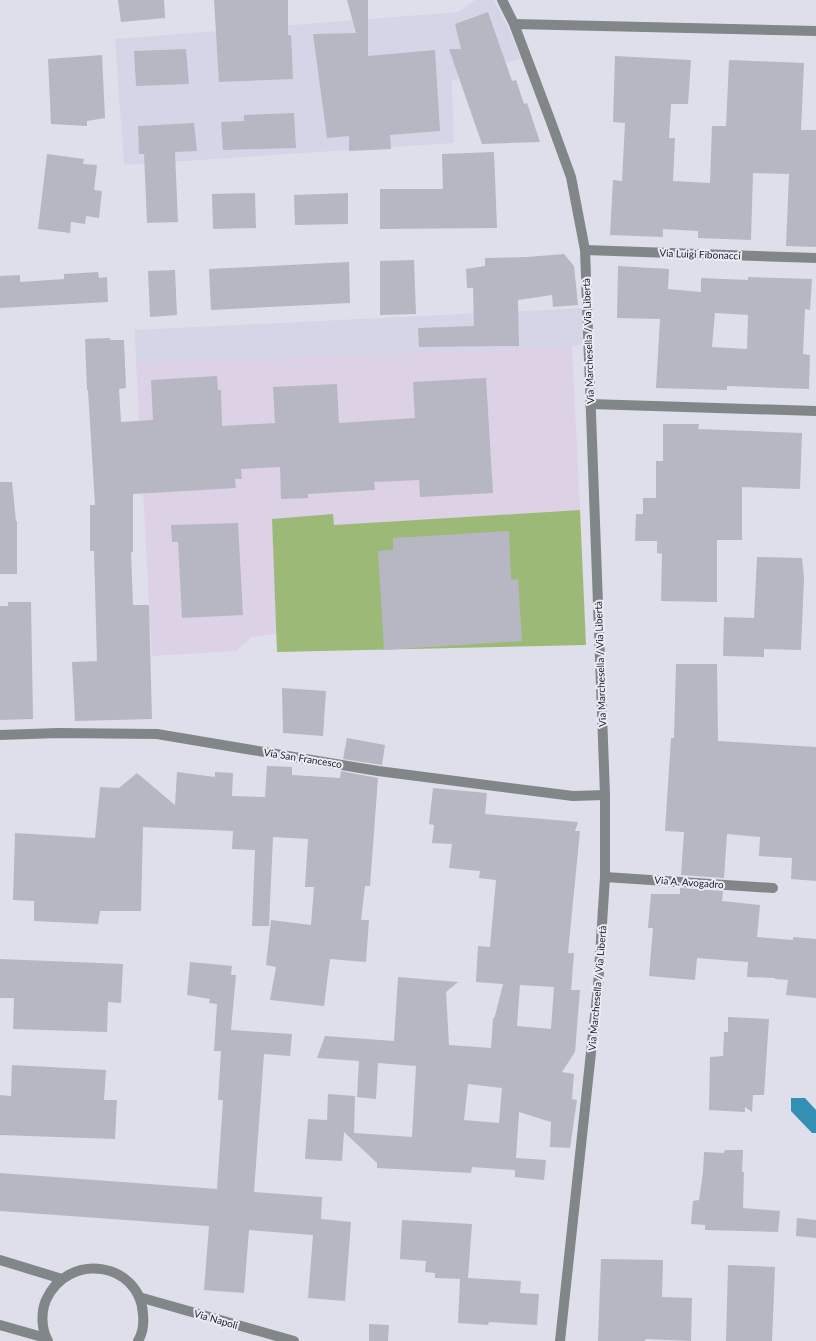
<svg xmlns="http://www.w3.org/2000/svg" width="816" height="1341" font-family="Lato,sans-serif">
<style>
.built{fill:#d5d5e8}
.education{fill:#ddd1e5}
.green{fill:#9db977}
.water{fill:#3390b4}
.building{fill:#b7b7c3;fill-rule:evenodd}
.lines{fill:none;stroke-linecap:round;stroke-linejoin:round}
.service{stroke:#818788;stroke-width:10}
.minor{stroke:#818788;stroke-width:10}
.tertiary{stroke:#818788;stroke-width:10}
.labels{text-anchor:middle;dominant-baseline:central;stroke-width:4;stroke-linejoin:round;paint-order:stroke}
.street-label{font-size:10px;fill:#19191d;stroke:#ececf8}
</style>
<rect width="100%" height="100%" fill="#dfdfeb"/>
<g class="built">
<path d="M 475,0 L 494,0 L 508,27 L 521,58 L 452,81 L 454,143 L 124,165 L 115,39 L 458,12 Z"/>
<path d="M 583,308 L 584,343 L 572,347 L 136,363 L 135,330 Z"/>
</g>
<path class="education" d="M 572,347 L 580,510 L 334,525 L 333,515 L 272,519 L 277,634 L 252,637 L 236,651 L 152,656 L 136,363 Z"/>
<path class="green" d="M 580,510 L 586,645 L 277,652 L 272,519 L 333,514 L 334,525 Z"/>
<path class="water" d="M 791,1098 L 805,1098 L 816,1110 L 816,1133 L 812,1133 L 791,1111 Z"/>
<g class="building">
<path d="M 118,0 L 164,0 L 165,18 L 121,22 Z"/>
<path d="M 214,0 L 288,0 L 288,35 L 291,35 L 293,79 L 219,82 Z"/>
<path d="M 347,0 L 368,0 L 368,56 L 435,50 L 440,131 L 390,135 L 391,149 L 349,151 L 349,136 L 327,138 L 313,34 L 356,33 Z"/>
<path d="M 488,12 L 512,81 L 516,80 L 524,104 L 527,103 L 540,142 L 482,144 L 449,49 L 461,49 L 455,24 Z"/>
<path d="M 186,49 L 189,84 L 136,86 L 134,51 Z"/>
<path d="M 102,55 L 105,118 L 87,121 L 87,126 L 51,124 L 48,59 Z"/>
<path d="M 615,56 L 691,60 L 688,104 L 671,104 L 669,138 L 675,138 L 673,181 L 710,183 L 712,126 L 726,126 L 729,60 L 804,63 L 801,130 L 816,130 L 816,247 L 786,246 L 789,174 L 753,173 L 751,240 L 698,238 L 698,231 L 663,229 L 663,237 L 610,235 L 613,180 L 622,181 L 625,123 L 613,122 Z"/>
<path d="M 294,113 L 296,148 L 223,150 L 221,122 L 244,121 L 244,115 Z"/>
<path d="M 194,123 L 197,151 L 175,152 L 178,222 L 147,223 L 144,154 L 139,154 L 138,126 Z"/>
<path d="M 494,152 L 497,228 L 380,229 L 380,189 L 443,189 L 442,154 Z"/>
<path d="M 47,154 L 84,159 L 83,164 L 97,165 L 94,190 L 102,191 L 99,218 L 86,216 L 85,224 L 71,222 L 70,233 L 38,229 Z"/>
<path d="M 255,193 L 256,228 L 213,229 L 212,194 Z"/>
<path d="M 348,193 L 348,224 L 295,225 L 294,195 Z"/>
<path d="M 564,254 L 574,266 L 578,305 L 553,307 L 552,295 L 518,300 L 519,346 L 419,347 L 418,328 L 474,326 L 473,288 L 467,288 L 466,269 L 485,266 L 485,258 L 527,257 Z"/>
<path d="M 414,260 L 416,314 L 380,315 L 380,261 Z"/>
<path d="M 349,262 L 350,303 L 211,310 L 209,269 Z"/>
<path d="M 618,266 L 669,269 L 668,289 L 701,292 L 701,278 L 748,280 L 748,277 L 812,279 L 810,310 L 805,309 L 803,354 L 810,355 L 809,389 L 727,386 L 727,390 L 656,388 L 660,319 L 617,318 ZM 715,313 L 748,315 L 747,349 L 712,347 Z"/>
<path d="M 175,270 L 177,315 L 150,317 L 148,271 Z"/>
<path d="M 98,272 L 99,278 L 107,277 L 108,302 L 0,308 L 0,276 L 20,275 L 20,282 L 64,279 L 64,274 Z"/>
<path d="M 110,338 L 110,340 L 124,340 L 126,388 L 119,389 L 121,422 L 153,420 L 151,380 L 217,376 L 218,390 L 221,390 L 222,426 L 275,423 L 273,387 L 337,384 L 339,423 L 415,418 L 413,382 L 486,378 L 493,493 L 420,497 L 419,480 L 374,482 L 375,490 L 308,494 L 308,498 L 281,499 L 280,467 L 241,469 L 242,479 L 235,479 L 236,488 L 133,494 L 133,552 L 131,552 L 133,605 L 149,605 L 152,719 L 75,721 L 72,662 L 97,661 L 94,551 L 90,551 L 90,505 L 95,505 L 88,390 L 87,390 L 85,339 Z"/>
<path d="M 663,424 L 699,424 L 698,429 L 802,433 L 800,489 L 742,487 L 742,540 L 717,540 L 717,602 L 661,601 L 662,554 L 657,553 L 657,541 L 635,541 L 636,514 L 643,514 L 643,498 L 656,498 L 656,461 L 663,461 Z"/>
<path d="M 0,482 L 12,482 L 16,521 L 17,521 L 17,574 L 0,574 Z"/>
<path d="M 238,523 L 243,615 L 182,618 L 178,542 L 172,542 L 171,525 Z"/>
<path d="M 509,531 L 511,580 L 518,579 L 522,641 L 384,650 L 378,551 L 393,550 L 393,538 Z"/>
<path d="M 757,557 L 802,558 L 804,578 L 801,650 L 764,649 L 764,657 L 723,656 L 724,617 L 754,618 Z"/>
<path d="M 8,602 L 31,602 L 33,719 L 0,720 L 0,606 L 8,606 Z"/>
<path d="M 676,664 L 717,664 L 718,741 L 816,747 L 816,881 L 791,879 L 792,858 L 759,856 L 760,837 L 727,834 L 724,878 L 681,875 L 684,832 L 665,831 L 671,738 L 674,738 Z"/>
<path d="M 282,688 L 326,691 L 323,736 L 283,733 Z"/>
<path d="M 347,738 L 385,745 L 382,765 L 343,759 Z"/>
<path d="M 267,766 L 292,767 L 292,775 L 340,778 L 341,771 L 378,778 L 370,886 L 365,886 L 361,920 L 369,920 L 366,962 L 330,959 L 324,1006 L 270,1000 L 276,967 L 266,965 L 271,920 L 311,925 L 314,887 L 305,887 L 308,839 L 273,837 L 269,926 L 252,926 L 255,850 L 232,849 L 233,831 L 143,827 L 141,911 L 100,911 L 98,924 L 34,921 L 34,901 L 13,900 L 15,833 L 95,838 L 100,787 L 119,788 L 137,773 L 175,805 L 177,772 L 215,777 L 215,772 L 233,773 L 232,796 L 265,797 Z"/>
<path d="M 433,788 L 487,793 L 485,814 L 578,822 L 575,831 L 580,831 L 568,953 L 574,953 L 571,990 L 580,990 L 575,1052 L 562,1072 L 574,1074 L 572,1099 L 577,1100 L 570,1148 L 550,1147 L 551,1122 L 519,1112 L 516,1158 L 546,1160 L 544,1180 L 515,1177 L 515,1165 L 515,1170 L 472,1167 L 471,1173 L 377,1168 L 377,1163 L 344,1132 L 342,1161 L 305,1159 L 308,1119 L 327,1120 L 328,1094 L 355,1096 L 354,1133 L 412,1137 L 416,1066 L 378,1063 L 376,1099 L 357,1097 L 359,1061 L 317,1058 L 325,1036 L 394,1041 L 398,977 L 458,982 L 446,992 L 449,1045 L 491,1048 L 493,1019 L 495,1016 L 503,984 L 476,982 L 478,946 L 490,947 L 496,880 L 479,878 L 480,871 L 449,868 L 452,844 L 432,843 L 434,825 L 429,824 ZM 520,985 L 554,987 L 551,1029 L 517,1026 ZM 468,1084 L 502,1088 L 499,1123 L 464,1120 Z"/>
<path d="M 680,888 L 723,891 L 722,901 L 760,905 L 757,937 L 793,940 L 793,937 L 816,939 L 816,998 L 786,995 L 788,980 L 775,979 L 775,978 L 747,977 L 748,962 L 697,958 L 695,980 L 649,976 L 653,928 L 648,928 L 651,894 L 680,894 Z"/>
<path d="M 0,959 L 123,964 L 121,1003 L 108,1002 L 107,1032 L 13,1029 L 14,998 L 0,998 Z"/>
<path d="M 190,962 L 232,966 L 231,975 L 236,975 L 231,1030 L 292,1034 L 290,1056 L 264,1054 L 254,1192 L 322,1197 L 321,1219 L 351,1222 L 345,1301 L 308,1298 L 313,1235 L 249,1230 L 244,1293 L 204,1290 L 209,1226 L 0,1211 L 0,1173 L 217,1189 L 223,1100 L 218,1100 L 221,1051 L 214,1051 L 217,1004 L 209,1003 L 210,999 L 187,995 Z"/>
<path d="M 728,1017 L 769,1019 L 764,1095 L 753,1095 L 752,1112 L 745,1107 L 745,1112 L 709,1110 L 710,1057 L 723,1056 L 724,1032 L 728,1032 Z"/>
<path d="M 12,1065 L 106,1070 L 104,1100 L 117,1100 L 115,1139 L 0,1135 L 0,1095 L 11,1096 Z"/>
<path d="M 725,1150 L 743,1150 L 742,1172 L 744,1172 L 743,1208 L 780,1211 L 778,1232 L 705,1230 L 705,1225 L 691,1224 L 693,1201 L 699,1200 L 703,1172 L 704,1152 L 724,1153 Z"/>
<path d="M 797,1218 L 816,1220 L 816,1238 L 796,1236 Z"/>
<path d="M 402,1220 L 472,1224 L 468,1278 L 521,1281 L 520,1293 L 539,1294 L 537,1325 L 489,1322 L 488,1325 L 458,1323 L 460,1279 L 435,1278 L 435,1273 L 425,1272 L 426,1261 L 400,1259 Z"/>
<path d="M 601,1259 L 663,1260 L 662,1297 L 692,1298 L 691,1341 L 645,1339 L 645,1341 L 598,1341 Z"/>
<path d="M 728,1265 L 775,1267 L 772,1341 L 726,1341 Z"/>
<path d="M 369,1324 L 389,1325 L 388,1341 L 369,1341 Z"/>
</g>
<g class="lines">
<g class="service">
<path d="M 514,24 L 816,31"/>
<path d="M 590,404 L 816,411"/>
</g>
<g class="minor">
<path d="M 585,250 L 816,258"/>
<path d="M 0,735 L 58,733 L 157,734 L 378,771 L 573,796 L 605,795"/>
<path d="M 605,877 L 773,888"/>
<path d="M 0,1260 L 62,1279"/>
<path d="M 139,1297 L 294,1341"/>
<path d="M 0,1325 L 46,1338"/>
<path d="M 48,1341 C 41,1329 41,1312 46,1300 C 68,1251 140,1262 143,1314 C 144,1324 143,1333 138,1341"/>
</g>
<path class="tertiary" d="M 502,0 L 514,24 L 551,122 L 571,177 L 585,250 L 605,795 L 605,877 L 598,987 L 560,1341"/>
</g>
<g class="labels">
<g class="street-label">
<text transform="translate(700 254) rotate(2)">Via Luigi Fibonacci</text>
<text transform="translate(588 341) rotate(-92)">Via Marchesella / Via Libertà</text>
<text transform="translate(600 664) rotate(-92)">Via Marchesella / Via Libertà</text>
<text transform="translate(303 758) rotate(9)">Via San Francesco</text>
<text transform="translate(689 882) rotate(4)">Via A. Avogadro</text>
<text transform="translate(597 988) rotate(-85)">Via Marchesella / Via Libertà</text>
<text transform="translate(216 1319) rotate(16)">Via Napoli</text>
</g>
</g>
</svg>
